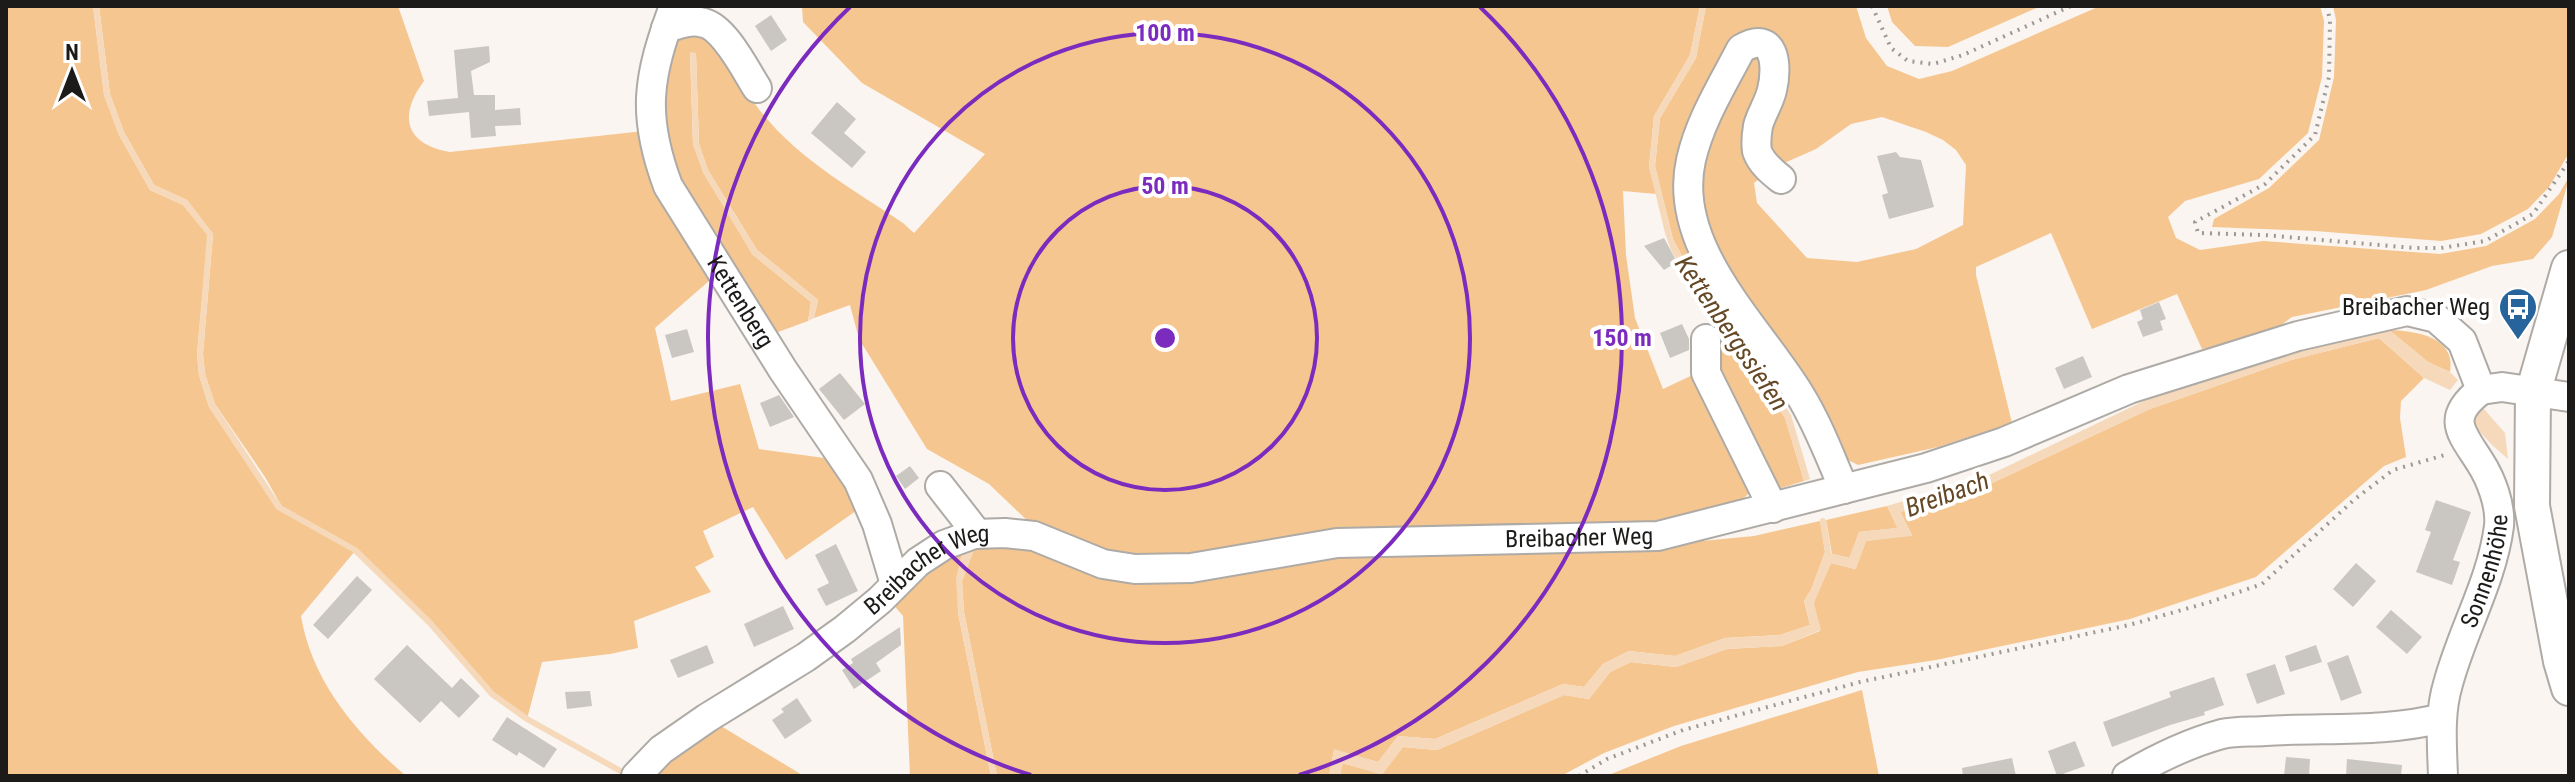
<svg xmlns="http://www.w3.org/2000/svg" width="2575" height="782" font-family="'Roboto Condensed',sans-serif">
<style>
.green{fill:#f6c690}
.water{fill:#f5d9ba}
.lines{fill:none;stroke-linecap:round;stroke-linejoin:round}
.stream{stroke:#f5d9ba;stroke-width:6}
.building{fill:#cac6c1}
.minor-casing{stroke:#aeaaa6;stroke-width:32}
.major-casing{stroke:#aeaaa6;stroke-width:38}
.path{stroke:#9c9995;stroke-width:4;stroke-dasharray:2 6;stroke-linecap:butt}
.minor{stroke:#fff;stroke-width:28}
.major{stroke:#fff;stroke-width:34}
.ring{fill:none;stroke:#7b2cbf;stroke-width:4}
.labels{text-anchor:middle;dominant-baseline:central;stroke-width:8;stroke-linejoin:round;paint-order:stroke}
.street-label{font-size:24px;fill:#1c1b19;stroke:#fff}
.poi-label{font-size:24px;fill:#1c1b19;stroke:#fff;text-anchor:end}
.water-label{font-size:26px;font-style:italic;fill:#654825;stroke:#fff}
.centre{fill:#7b2cbf;stroke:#fff;stroke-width:4}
.ring-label{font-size:24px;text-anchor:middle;font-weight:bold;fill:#7b2cbf;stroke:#fff;stroke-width:8;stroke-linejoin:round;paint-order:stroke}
</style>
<rect width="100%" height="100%" fill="#faf5f0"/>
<g class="green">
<path d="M 6,6 L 93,6 L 104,95 L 119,135 L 150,190 L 183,205 L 208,235 L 197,354 L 199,375 L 209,407 L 277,509 L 282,507 L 265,477 L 215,404 L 205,374 L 203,354 L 213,234 L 187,200 L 154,185 L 124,132 L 110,94 L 99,6 L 398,6 L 424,81 C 398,116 405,144 450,152 L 644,131 L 717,274 L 655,328 L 671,401 L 740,384 L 759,449 L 839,460 L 863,506 L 786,560 L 753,507 L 703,531 L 714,557 L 695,567 L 711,592 L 634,621 L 638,648 L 610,654 L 542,662 L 527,719 L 492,694 L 429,623 L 355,551 L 301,616 C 312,682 357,734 406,776 L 6,776 Z"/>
<path d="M 679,6 L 716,6 L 705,9 C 722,42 736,80 758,108 C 796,158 852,189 903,223 L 914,233 L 985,154 L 862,83 L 803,22 L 802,6 L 1700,6 L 1690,55 L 1654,116 L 1649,167 L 1656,194 L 1623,191 L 1626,255 L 1635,318 L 1663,389 L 1699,372 L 1751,490 C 1737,512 1693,519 1669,525 L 1133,561 L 1035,528 L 989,484 L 927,449 L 859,339 L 850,305 L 814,318 L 818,300 L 757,250 L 708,170 L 699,144 L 696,54 L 690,52 L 693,145 L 752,254 L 811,302 L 808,321 L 770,335 L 675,184 L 659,129 Z"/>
<path d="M 1706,6 L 1856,6 L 1866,38 L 1887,66 L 1919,79 L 1952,71 L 2100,6 L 2320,6 L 2324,21 L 2322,77 L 2308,133 L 2259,179 L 2185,201 L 2168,217 L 2176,238 L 2200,250 L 2263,241 L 2440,254 L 2486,246 L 2535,219 L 2559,194 L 2569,177 L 2569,179 L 2552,237 L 2533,259 L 2492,266 L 2426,290 L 2292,317 L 2263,338 L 2202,349 L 2177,294 L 2092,329 L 2051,233 L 1976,267 L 1976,275 L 2012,423 L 1938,447 L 1858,465 L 1840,456 L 1803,391 L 1722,280 L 1699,223 L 1696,190 L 1697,160 L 1708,129 L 1748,54 L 1763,52 L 1769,58 L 1768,89 L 1755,124 L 1753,154 L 1767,173 L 1754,183 L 1757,203 L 1807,258 L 1857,262 L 1916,249 L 1963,225 L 1966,165 L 1956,150 L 1943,140 L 1926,132 L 1882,117 L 1851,124 L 1816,149 L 1775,167 C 1763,156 1759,144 1762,128 C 1764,115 1773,105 1777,93 C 1787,57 1780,22 1736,40 C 1719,77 1694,117 1685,158 C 1678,195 1692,255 1712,287 C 1725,308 1742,327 1756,346 L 1748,350 L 1733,326 L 1696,282 L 1673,239 L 1655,166 L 1660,118 L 1696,58 Z"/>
<path d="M 1887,6 L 2041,6 L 1948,47 L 1915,46 L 1892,22 Z"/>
<path d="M 2333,6 L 2569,6 L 2569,153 L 2549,187 L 2528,209 L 2481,234 L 2441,241 L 2315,231 L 2212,227 L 2214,219 L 2269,188 L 2319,140 L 2334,77 L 2336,20 Z"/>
<path d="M 1729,330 L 1785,418 L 1804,481 L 1778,489 L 1772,486 L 1717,362 Z"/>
<path d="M 2389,330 C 2415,331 2456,336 2450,372 L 2428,362 Z"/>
<path d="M 2379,338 L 2424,378 L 2401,401 L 2400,418 L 2406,457 L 2384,466 L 2256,577 L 2130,619 L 1936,660 L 1858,672 L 1674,726 L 1604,753 L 1561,776 L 1340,776 L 1342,763 L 1382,774 L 1403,747 L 1437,750 L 1564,695 L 1589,699 L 1610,672 L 1631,662 L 1676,667 L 1727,649 L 1782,646 L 1820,631 L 1813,603 L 1831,563 L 1855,569 L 1866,541 L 1912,535 L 1900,512 L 1990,484 L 2150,409 L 2291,360 Z"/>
<path d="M 1887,506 L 1898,528 L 1859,532 L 1850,558 L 1832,554 L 1826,520 Z"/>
<path d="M 1820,521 L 1825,552 L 1811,590 L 1804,601 L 1810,625 L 1780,635 L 1725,638 L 1675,656 L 1629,651 L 1603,664 L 1584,687 L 1563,684 L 1435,739 L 1398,736 L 1378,762 L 1334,750 L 1329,776 L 997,776 L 964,612 L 962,581 L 976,544 L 1006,541 L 1100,570 L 1339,552 L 1671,544 L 1754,536 Z"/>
<path d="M 963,547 L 958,613 L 991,776 L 910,776 L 903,616 L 891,602 L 912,580 Z"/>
<path d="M 1862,690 L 1879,776 L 1606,776 L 1681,746 Z"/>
<path d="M 716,723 L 804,776 L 647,776 Z"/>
</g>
<g class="water">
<path d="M 93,6 L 99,6 L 110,94 L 124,132 L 154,185 L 187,200 L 213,234 L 203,354 L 205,374 L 215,404 L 282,507 L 277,510 L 209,407 L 199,375 L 197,354 L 207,235 L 183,205 L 150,190 L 119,135 L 104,95 Z"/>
<path d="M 1700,6 L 1706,6 L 1696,58 L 1660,118 L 1655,166 L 1673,239 L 1696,282 L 1733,326 L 1791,415 L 1810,479 L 1804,481 L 1785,418 L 1729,330 L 1691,285 L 1671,250 L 1665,233 L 1649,167 L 1654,116 L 1690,55 Z"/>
<path d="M 690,52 L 696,53 L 699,144 L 708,170 L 757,250 L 818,300 L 814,318 L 808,321 L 811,302 L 752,254 L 703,173 L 693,145 Z"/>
<path d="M 2374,330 L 2389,330 L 2428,362 L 2450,372 L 2458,380 L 2450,390 L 2424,378 L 2379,338 L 2291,360 L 2150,409 L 1990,484 L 1901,512 L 1912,536 L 1866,541 L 1856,569 L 1831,563 L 1814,603 L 1821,630 L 1782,646 L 1727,649 L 1676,667 L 1631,662 L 1610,672 L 1589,699 L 1564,695 L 1437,750 L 1403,747 L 1382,775 L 1343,763 L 1340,776 L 1329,776 L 1334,749 L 1378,762 L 1398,736 L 1435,739 L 1563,684 L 1584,687 L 1603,664 L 1629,651 L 1675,656 L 1725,638 L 1780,635 L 1810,625 L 1804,601 L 1811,590 L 1825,552 L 1849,558 L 1859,532 L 1897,528 L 1887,506 L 1987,476 L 2146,400 L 2288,352 Z"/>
<path d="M 2483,408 L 2505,433 L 2508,459 L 2492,445 L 2472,423 L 2476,413 Z"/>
<path d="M 976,544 L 962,581 L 964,612 L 997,776 L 991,776 L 958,613 L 956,579 L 963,547 Z"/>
</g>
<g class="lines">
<g class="stream">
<path d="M 276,502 L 280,508 L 355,550 L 430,623 L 492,694 L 527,719 L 624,773"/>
<path d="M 1823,521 L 1829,558"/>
</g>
</g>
<g class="building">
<path d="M 771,15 L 787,40 L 771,51 L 755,26 Z"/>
<path d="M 489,46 L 490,62 L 471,71 L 474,95 L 495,95 L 495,110 L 520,108 L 521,125 L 495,126 L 496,136 L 471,138 L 469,112 L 429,116 L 427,101 L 458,98 L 454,50 Z"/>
<path d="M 837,102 L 856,119 L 844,133 L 866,152 L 852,168 L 811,133 Z"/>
<path d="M 1896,152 L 1900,157 L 1921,160 L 1934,207 L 1889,219 L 1882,195 L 1888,193 L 1877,156 Z"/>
<path d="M 1664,238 L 1677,262 L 1664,270 L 1644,246 Z"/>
<path d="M 2159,302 L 2166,319 L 2160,321 L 2163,330 L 2143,337 L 2137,322 L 2143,319 L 2140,310 Z"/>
<path d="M 1682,324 L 1689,339 L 1689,350 L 1670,358 L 1660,333 Z"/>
<path d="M 687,329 L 694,352 L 672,358 L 665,335 Z"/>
<path d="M 2083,356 L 2092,377 L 2064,389 L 2055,368 Z"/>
<path d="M 840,373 L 865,404 L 844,420 L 819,389 Z"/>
<path d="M 779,395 L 794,417 L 770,427 L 760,403 Z"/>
<path d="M 910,466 L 919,478 L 905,489 L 896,476 Z"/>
<path d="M 2436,500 L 2471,512 L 2453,560 L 2460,562 L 2452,585 L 2416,572 L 2431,532 L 2425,530 Z"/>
<path d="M 836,544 L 858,591 L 826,606 L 817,589 L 829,583 L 815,555 Z"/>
<path d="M 2356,563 L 2376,581 L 2353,607 L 2333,589 Z"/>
<path d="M 357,576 L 372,590 L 328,639 L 313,625 Z"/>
<path d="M 783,606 L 794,629 L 754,647 L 744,624 Z"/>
<path d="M 2391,610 L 2422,637 L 2407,654 L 2376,627 Z"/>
<path d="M 900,627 L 901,645 L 876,663 L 881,671 L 854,689 L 842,670 L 853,663 L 851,659 Z"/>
<path d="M 407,645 L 452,688 L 461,678 L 480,696 L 459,718 L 441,701 L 420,723 L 374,679 Z"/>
<path d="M 707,645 L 714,663 L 678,678 L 670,660 Z"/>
<path d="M 2316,645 L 2322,662 L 2290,672 L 2285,656 Z"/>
<path d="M 2348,655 L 2362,693 L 2341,701 L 2327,663 Z"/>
<path d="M 2275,664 L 2285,694 L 2257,704 L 2246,674 Z"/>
<path d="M 2214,677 L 2224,705 L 2204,712 L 2205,715 L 2170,725 L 2112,747 L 2103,722 L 2163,700 L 2171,697 L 2169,692 Z"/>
<path d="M 590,691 L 592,706 L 567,709 L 565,692 Z"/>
<path d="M 797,698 L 812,721 L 785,739 L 772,720 L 784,712 L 781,709 Z"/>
<path d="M 507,717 L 557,749 L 544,768 L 519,752 L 517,756 L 492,740 Z"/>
<path d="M 2075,741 L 2085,766 L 2057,776 L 2048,751 Z"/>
<path d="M 2286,757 L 2310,759 L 2309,776 L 2284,776 Z"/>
<path d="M 2012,758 L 2016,776 L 1963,776 L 1962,768 Z"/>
<path d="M 2347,759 L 2402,765 L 2401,776 L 2346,776 Z"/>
</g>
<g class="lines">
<g class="minor-casing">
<g id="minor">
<path id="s1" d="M 674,6 C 648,77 641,114 668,186 L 783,370 L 858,480 L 877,524 L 895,584"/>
<path d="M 666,28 C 679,24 691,19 704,23 C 725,28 746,71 757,88"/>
<path d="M 1781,179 C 1772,172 1761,163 1757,151 C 1756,145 1757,132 1758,126 C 1761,114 1769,103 1772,90 C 1778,66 1775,28 1741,49 C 1723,84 1700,120 1691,160 C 1671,248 1759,327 1800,395 C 1818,424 1830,457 1844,489"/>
<path d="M 1706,339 L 1706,373 L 1773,508"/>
<path d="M 940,486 L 972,527 L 974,534"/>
<path id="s2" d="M 636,776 L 661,750 L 707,718 L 806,657 L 845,629 L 880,600 L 918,562 L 944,545 L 974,534 L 1005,533 L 1034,536 L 1103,564 L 1135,569 L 1191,568 L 1337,543 L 1658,536 L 1926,468 L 2004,442 L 2129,389 L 2298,336 L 2407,311 L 2436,318 L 2462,341 L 2481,390 L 2502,387 L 2569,397"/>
<path d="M 2127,776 C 2156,759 2189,743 2222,734 C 2236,731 2251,732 2265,731 C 2324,727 2385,733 2442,718"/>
<path id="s3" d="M 2443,776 C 2442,746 2439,713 2448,684 C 2462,631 2492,581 2499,526 C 2501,505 2491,479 2480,462 C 2461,432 2445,418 2481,390"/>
</g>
</g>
<g class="major-casing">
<path id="major" d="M 2569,268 L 2533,393 L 2532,506 L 2561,661 L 2569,688"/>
</g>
<g class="path">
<path d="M 1872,6 L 1891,48 L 1908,61 L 1933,64 L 1963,55 L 2071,6"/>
<path d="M 2014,6 L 2027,6"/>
<path d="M 2327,6 L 2330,21 L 2329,77 L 2315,135 L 2265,184 L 2195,222 L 2198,233 L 2264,235 L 2414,248 L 2441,248 L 2485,241 L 2533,214 L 2569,161"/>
<path d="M 1579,776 L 1607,759 L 1683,730 L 1860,682 L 2129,625 L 2210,602 L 2262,584 L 2355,499 L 2393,470 L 2448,454"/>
</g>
<use href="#minor" class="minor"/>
<use href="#major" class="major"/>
</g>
<g class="ring">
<circle cx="1165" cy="338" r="152"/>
<circle cx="1165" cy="338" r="305"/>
<path d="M1031 775A457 457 0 0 1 850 7M1480 7A457 457 0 0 1 1299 775"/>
</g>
<defs>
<g id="bus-pin" transform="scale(2)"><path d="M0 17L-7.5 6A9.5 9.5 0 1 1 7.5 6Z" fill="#27649b" stroke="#fff"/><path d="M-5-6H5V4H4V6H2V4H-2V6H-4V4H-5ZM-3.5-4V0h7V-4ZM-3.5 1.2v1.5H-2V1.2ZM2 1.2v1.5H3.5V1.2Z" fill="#fff"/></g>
</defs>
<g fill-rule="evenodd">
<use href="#bus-pin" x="2518" y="307"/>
</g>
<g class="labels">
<g class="street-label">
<text stroke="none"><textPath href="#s1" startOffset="322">Kettenberg</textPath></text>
<text stroke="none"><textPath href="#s2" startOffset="1032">Breibacher Weg</textPath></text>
<text stroke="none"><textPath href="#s3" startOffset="212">Sonnenhöhe</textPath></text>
<text stroke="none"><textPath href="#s2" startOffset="360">Breibacher Weg</textPath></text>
</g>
<g class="poi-label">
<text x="2490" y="307">Breibacher Weg</text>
</g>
<g class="water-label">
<text transform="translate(1732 333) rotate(56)">Kettenbergssiefen</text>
<text transform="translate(1947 494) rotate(-20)">Breibach</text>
</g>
</g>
<circle cx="1165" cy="338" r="12" class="centre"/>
<g class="ring-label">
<text x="1165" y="41">100 m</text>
<text x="1165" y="194">50 m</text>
<text x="1622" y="346">150 m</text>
</g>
<rect width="2575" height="782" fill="none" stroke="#1c1b19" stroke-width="16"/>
<g transform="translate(72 72)" stroke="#ffffff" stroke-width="6" paint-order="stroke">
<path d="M0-6L14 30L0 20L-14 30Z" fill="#1c1b19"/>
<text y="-12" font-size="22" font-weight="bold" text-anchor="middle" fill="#1c1b19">N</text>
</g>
</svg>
